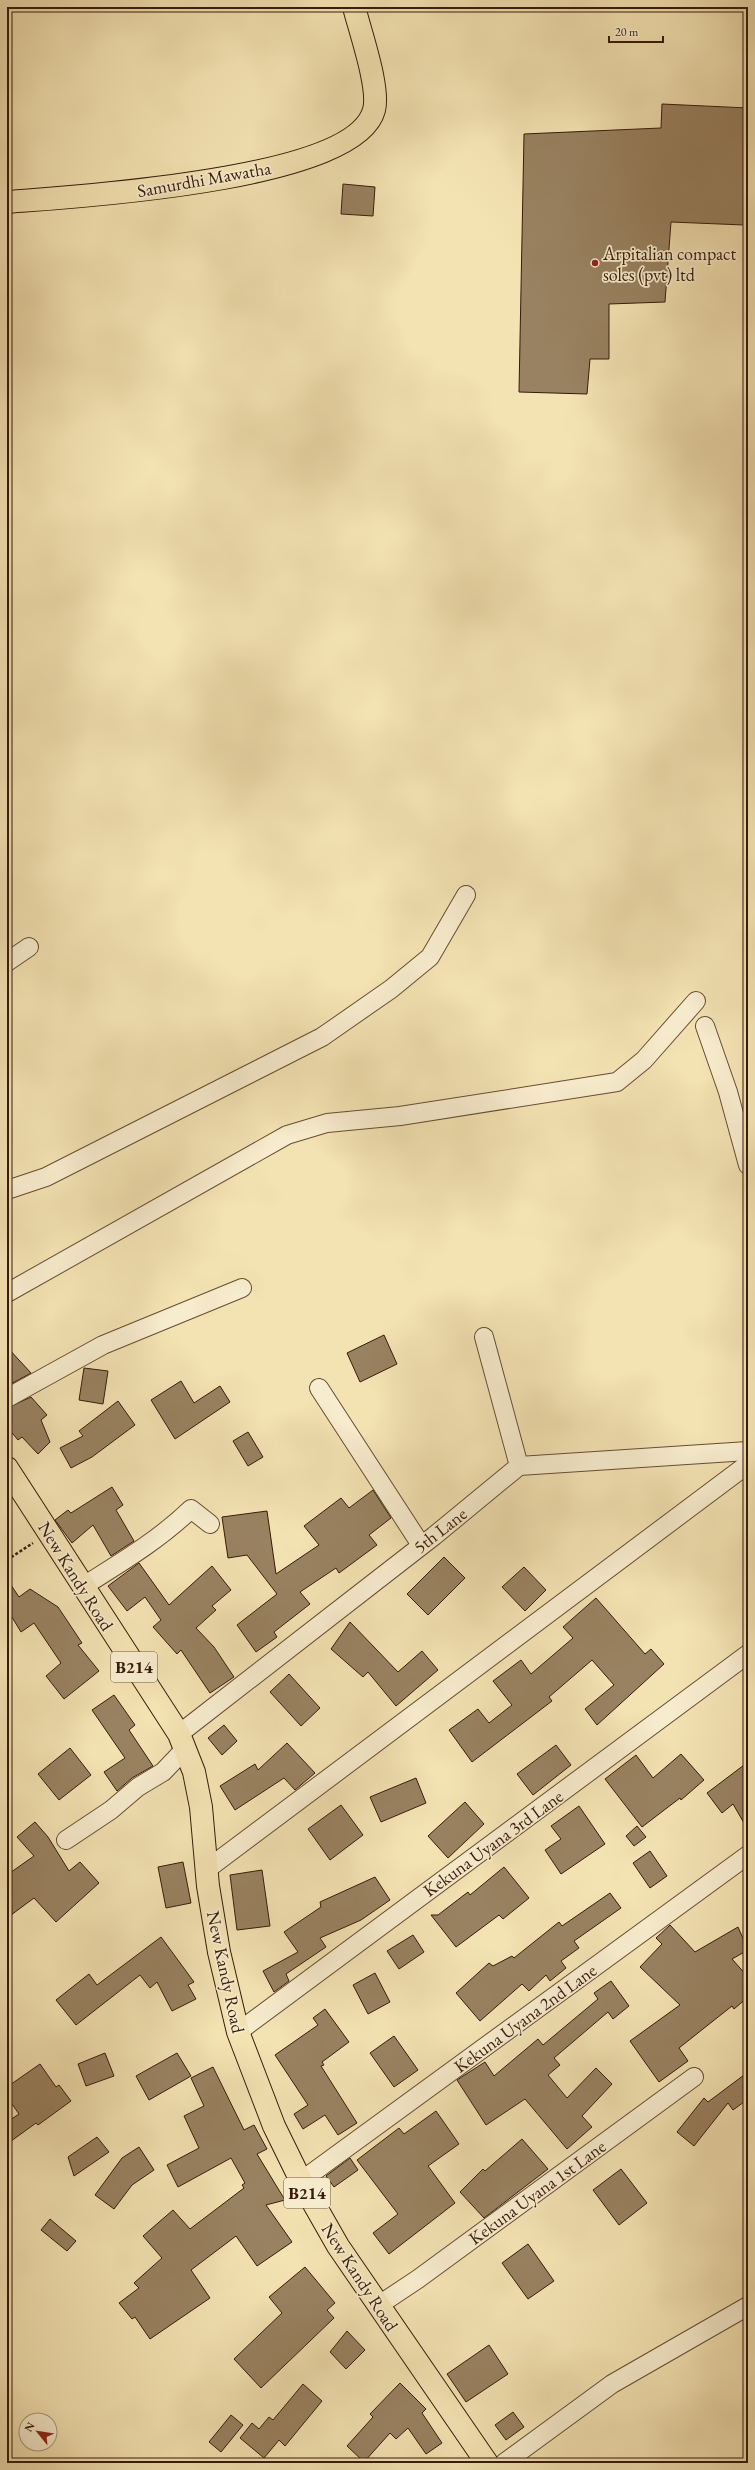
<svg xmlns="http://www.w3.org/2000/svg" width="755" height="2470" font-family="'EB Garamond',serif">
<style>
.building{fill:#998261;stroke:#371b0a}
.lines{fill:none;stroke-linecap:round;stroke-linejoin:round}
.minor-casing{stroke:#664d34;stroke-width:20}
.major-casing{stroke:#371b0a;stroke-width:24}
.path{stroke:#371b0a;stroke-width:2.5;stroke-dasharray:3 2;stroke-linecap:butt}
.minor{stroke:#f7eccd;stroke-width:18}
.major{stroke:#f3e2b2;stroke-width:22}
.poi-dot{fill:#8f2418;stroke:#f7eccd;stroke-width:1.5}
.labels{text-anchor:middle;dominant-baseline:central;stroke-width:3.5;stroke-linejoin:round;paint-order:stroke}
.shield{fill:#f7eccd;stroke:#715a44;stroke-width:1}
.shield-label{font-size:17px;font-weight:bold;fill:#371b0a}
.street-label{font-size:18px;fill:#371b0a;stroke:#f7eccd}
.poi-label{font-size:18px;fill:#371b0a;stroke:#f7eccd;text-anchor:start}
</style>
<rect width="100%" height="100%" fill="#f3e2b2"/>
<filter id="stains"><feTurbulence type="fractalNoise" baseFrequency=".005" numOctaves="4"/><feColorMatrix values="0 0 0 0 .2 0 0 0 0 .09 0 0 0 0 .02 0 0 0 .5 -.17"/></filter>
<radialGradient id="worn" r=".72"><stop offset=".6" stop-color="#630" stop-opacity="0"/><stop offset="1" stop-color="#630" stop-opacity=".3"/></radialGradient>
<g class="building">
<path d="M 662,104 L 748,108 L 748,203 L 744,203 L 744,225 L 671,222 L 665,302 L 609,304 L 609,359 L 590,359 L 587,394 L 519,392 L 524,134 L 661,128 Z"/>
<path d="M 343,184 L 375,187 L 373,216 L 341,214 Z"/>
<path d="M 384,1335 L 397,1364 L 360,1382 L 347,1353 Z"/>
<path d="M 7,1347 L 31,1373 L 7,1386 Z"/>
<path d="M 84,1368 L 108,1371 L 103,1404 L 79,1400 Z"/>
<path d="M 181,1381 L 194,1403 L 220,1386 L 230,1402 L 175,1439 L 151,1400 Z"/>
<path d="M 31,1397 L 47,1415 L 41,1420 L 50,1442 L 38,1454 L 22,1437 L 18,1440 L 7,1427 L 7,1408 Z"/>
<path d="M 118,1401 L 135,1425 L 92,1457 L 71,1468 L 60,1448 L 83,1436 L 79,1431 Z"/>
<path d="M 248,1432 L 263,1457 L 248,1466 L 233,1441 Z"/>
<path d="M 112,1487 L 123,1505 L 116,1510 L 134,1541 L 111,1556 L 93,1525 L 72,1543 L 55,1520 L 68,1510 L 71,1513 Z"/>
<path d="M 373,1490 L 391,1518 L 369,1535 L 377,1545 L 339,1573 L 336,1568 L 300,1592 L 310,1604 L 274,1632 L 277,1637 L 256,1652 L 237,1625 L 277,1594 L 247,1555 L 228,1558 L 222,1517 L 267,1511 L 276,1574 L 319,1545 L 304,1526 L 341,1498 L 349,1508 Z"/>
<path d="M 444,1557 L 465,1578 L 428,1615 L 407,1594 Z"/>
<path d="M 139,1563 L 169,1605 L 212,1566 L 231,1590 L 212,1606 L 216,1610 L 196,1628 L 214,1647 L 234,1677 L 210,1693 L 181,1650 L 177,1654 L 153,1627 L 161,1620 L 145,1597 L 127,1611 L 108,1586 Z"/>
<path d="M 524,1567 L 546,1590 L 525,1611 L 502,1587 Z"/>
<path d="M 7,1579 L 19,1597 L 30,1589 L 58,1607 L 82,1643 L 78,1645 L 99,1671 L 64,1699 L 46,1676 L 61,1663 L 34,1623 L 21,1632 L 7,1609 Z"/>
<path d="M 596,1598 L 645,1654 L 651,1649 L 664,1664 L 597,1725 L 585,1709 L 614,1685 L 592,1660 L 549,1697 L 552,1701 L 472,1762 L 449,1730 L 478,1709 L 489,1723 L 512,1705 L 493,1681 L 521,1660 L 531,1674 L 573,1638 L 563,1627 Z"/>
<path d="M 350,1622 L 398,1672 L 422,1651 L 438,1670 L 396,1706 L 368,1672 L 363,1677 L 331,1649 Z"/>
<path d="M 289,1674 L 320,1708 L 301,1726 L 270,1692 Z"/>
<path d="M 114,1695 L 135,1725 L 129,1730 L 153,1766 L 132,1778 L 117,1791 L 104,1772 L 125,1758 L 92,1710 Z"/>
<path d="M 224,1725 L 237,1741 L 222,1755 L 208,1738 Z"/>
<path d="M 287,1743 L 315,1773 L 295,1790 L 284,1778 L 235,1810 L 220,1786 L 255,1764 L 258,1770 Z"/>
<path d="M 556,1745 L 571,1765 L 533,1795 L 517,1774 Z"/>
<path d="M 70,1748 L 91,1775 L 59,1800 L 38,1774 Z"/>
<path d="M 681,1754 L 704,1780 L 681,1800 L 680,1798 L 642,1827 L 605,1779 L 636,1755 L 653,1778 Z"/>
<path d="M 748,1762 L 748,1830 L 733,1804 L 722,1813 L 707,1793 Z"/>
<path d="M 416,1778 L 426,1803 L 381,1822 L 370,1797 Z"/>
<path d="M 465,1802 L 484,1824 L 448,1858 L 428,1836 Z"/>
<path d="M 341,1805 L 363,1835 L 330,1860 L 308,1829 Z"/>
<path d="M 579,1806 L 605,1844 L 561,1874 L 545,1850 L 561,1839 L 551,1826 Z"/>
<path d="M 35,1822 L 48,1837 L 69,1871 L 80,1862 L 99,1883 L 56,1922 L 34,1898 L 7,1918 L 7,1875 L 34,1856 L 17,1837 Z"/>
<path d="M 637,1826 L 646,1837 L 634,1846 L 626,1836 Z"/>
<path d="M 650,1851 L 667,1876 L 650,1888 L 633,1863 Z"/>
<path d="M 183,1862 L 191,1903 L 166,1908 L 158,1867 Z"/>
<path d="M 504,1867 L 529,1898 L 503,1919 L 499,1915 L 456,1947 L 431,1915 L 438,1915 L 468,1892 L 470,1895 Z"/>
<path d="M 262,1870 L 270,1926 L 237,1930 L 230,1875 Z"/>
<path d="M 375,1877 L 390,1900 L 361,1920 L 320,1938 L 326,1947 L 286,1974 L 289,1981 L 274,1992 L 263,1971 L 298,1952 L 284,1932 L 321,1907 L 320,1902 Z"/>
<path d="M 610,1893 L 621,1908 L 574,1941 L 579,1948 L 561,1961 L 566,1968 L 550,1981 L 546,1975 L 529,1991 L 522,1984 L 480,2021 L 456,1993 L 489,1963 L 493,1966 L 512,1956 L 514,1958 L 559,1922 L 562,1926 Z"/>
<path d="M 670,1925 L 695,1952 L 738,1927 L 748,1950 L 732,1959 L 748,1977 L 748,1997 L 734,2009 L 732,2006 L 679,2048 L 688,2061 L 659,2082 L 630,2041 L 680,2005 L 640,1967 L 662,1944 L 656,1938 Z"/>
<path d="M 413,1935 L 424,1952 L 399,1969 L 387,1951 Z"/>
<path d="M 161,1937 L 194,1982 L 188,1985 L 196,1999 L 172,2011 L 157,1982 L 150,1988 L 140,1975 L 76,2025 L 56,2000 L 89,1974 L 97,1985 Z"/>
<path d="M 375,1973 L 390,2002 L 368,2014 L 353,1985 Z"/>
<path d="M 611,1981 L 629,2006 L 613,2019 L 608,2012 L 554,2058 L 560,2065 L 548,2075 L 567,2098 L 596,2068 L 612,2084 L 582,2116 L 592,2127 L 567,2149 L 525,2099 L 486,2125 L 457,2080 L 485,2062 L 494,2076 L 538,2039 L 543,2045 L 598,1999 L 594,1993 Z"/>
<path d="M 325,2009 L 349,2042 L 322,2062 L 324,2065 L 321,2066 L 357,2123 L 338,2135 L 325,2115 L 303,2129 L 294,2114 L 308,2105 L 275,2055 L 318,2025 L 313,2018 Z"/>
<path d="M 394,2036 L 418,2070 L 394,2087 L 370,2053 Z"/>
<path d="M 105,2053 L 114,2076 L 86,2086 L 78,2064 Z"/>
<path d="M 177,2053 L 191,2076 L 149,2100 L 136,2076 Z"/>
<path d="M 40,2064 L 56,2087 L 59,2085 L 71,2101 L 38,2125 L 36,2123 L 7,2144 L 7,2122 L 19,2114 L 7,2097 L 7,2087 Z"/>
<path d="M 213,2067 L 244,2130 L 254,2125 L 267,2149 L 257,2154 L 285,2200 L 266,2205 L 292,2242 L 257,2266 L 236,2236 L 191,2270 L 210,2298 L 150,2339 L 135,2317 L 132,2319 L 119,2303 L 139,2288 L 134,2283 L 162,2258 L 143,2236 L 173,2210 L 190,2229 L 244,2188 L 242,2185 L 245,2183 L 231,2158 L 178,2187 L 167,2165 L 199,2148 L 184,2116 L 204,2106 L 191,2078 Z"/>
<path d="M 748,2072 L 748,2099 L 733,2110 L 728,2103 L 694,2146 L 677,2132 L 704,2098 L 708,2102 Z"/>
<path d="M 436,2111 L 459,2144 L 428,2166 L 455,2203 L 389,2254 L 373,2233 L 398,2214 L 357,2160 L 399,2128 L 404,2134 Z"/>
<path d="M 97,2137 L 109,2152 L 74,2176 L 68,2157 Z"/>
<path d="M 522,2139 L 548,2169 L 484,2218 L 460,2192 L 483,2169 L 485,2171 Z"/>
<path d="M 139,2147 L 154,2170 L 132,2185 L 114,2209 L 95,2195 L 122,2158 Z"/>
<path d="M 350,2158 L 358,2170 L 334,2187 L 326,2176 Z"/>
<path d="M 621,2169 L 647,2203 L 619,2225 L 593,2190 Z"/>
<path d="M 50,2219 L 76,2241 L 67,2251 L 41,2230 Z"/>
<path d="M 528,2244 L 554,2281 L 528,2299 L 502,2263 Z"/>
<path d="M 305,2267 L 335,2303 L 327,2310 L 334,2318 L 261,2388 L 234,2359 L 282,2313 L 269,2297 Z"/>
<path d="M 347,2331 L 365,2350 L 346,2369 L 330,2352 Z"/>
<path d="M 489,2345 L 508,2374 L 466,2402 L 447,2374 Z"/>
<path d="M 400,2383 L 426,2409 L 422,2413 L 442,2443 L 426,2454 L 408,2428 L 396,2439 L 390,2433 L 364,2462 L 347,2446 L 373,2417 L 370,2414 Z"/>
<path d="M 303,2384 L 322,2401 L 285,2446 L 279,2440 L 264,2458 L 240,2438 L 252,2423 L 259,2429 L 269,2417 L 273,2420 Z"/>
<path d="M 513,2412 L 524,2427 L 506,2440 L 495,2425 Z"/>
<path d="M 231,2415 L 243,2425 L 221,2452 L 209,2442 Z"/>
</g>
<g class="lines">
<g class="minor-casing">
<g id="minor">
<path d="M 7,962 L 29,947"/>
<path d="M 705,1026 L 728,1092 L 748,1165"/>
<path d="M 7,1190 L 46,1177 L 322,1037 L 391,989 L 430,957 L 466,895"/>
<path d="M 7,1293 L 287,1135 L 327,1123 L 400,1116 L 617,1082 L 644,1060 L 696,1001"/>
<path d="M 484,1337 L 519,1466"/>
<path d="M 319,1388 L 421,1545"/>
<path d="M 7,1398 L 103,1345 L 242,1288"/>
<path d="M 82,1587 C 120,1563 159,1540 191,1509 L 210,1524"/>
<path d="M 179,1734 L 434,1536 L 519,1466 L 748,1451"/>
<path d="M 66,1840 L 111,1810 L 138,1787 L 163,1772 L 185,1749"/>
<path d="M 206,1870 L 748,1464"/>
<path d="M 238,2032 L 748,1654"/>
<path d="M 301,2181 L 748,1855"/>
<path d="M 379,2305 L 418,2279 L 694,2077"/>
<path d="M 504,2463 L 612,2384 L 748,2306"/>
</g>
</g>
<g class="major-casing">
<g id="major">
<path d="M 7,202 C 71,197 355,181 374,110 C 380,88 360,31 354,7"/>
<path d="M 7,1468 L 179,1734 L 194,1772 L 201,1807 L 208,1886 L 219,1952 L 238,2032 L 274,2126 L 301,2181 L 338,2246 L 487,2463"/>
</g>
</g>
<path class="path" d="M 7,1560 L 33,1543"/>
<use href="#minor" class="minor"/>
<use href="#major" class="major"/>
</g>
<circle class="poi-dot" cx="595" cy="263" r="4"/>
<g class="labels">
<g class="shield">
<rect x="111" y="1652" width="46" height="30" rx="3"/>
<rect x="284" y="2178" width="46" height="30" rx="3"/>
</g>
<g class="shield-label">
<text x="134" y="1667">B214</text>
<text x="307" y="2193">B214</text>
</g>
<g class="street-label">
<text transform="translate(204 179) rotate(-10)">Samurdhi Mawatha</text>
<text transform="translate(440 1530) rotate(-38)">5th Lane</text>
<text transform="translate(76 1576) rotate(58)">New Kandy Road</text>
<text transform="translate(493 1843) rotate(-36)">Kekuna Uyana 3rd Lane</text>
<text transform="translate(226 1972) rotate(78)">New Kandy Road</text>
<text transform="translate(525 2018) rotate(-36)">Kekuna Uyana 2nd Lane</text>
<text transform="translate(537 2192) rotate(-36)">Kekuna Uyana 1st Lane</text>
<text transform="translate(360 2277) rotate(57)">New Kandy Road</text>
</g>
<g class="poi-label">
<text x="603" y="253">Arpitalian compact<tspan x="603" dy="21">soles (pvt) ltd</tspan></text>
</g>
</g>
<rect width="755" height="2470" fill="none" stroke="#f3e2b2" stroke-width="24"/>
<rect x="8" y="8" width="739" height="2454" fill="none" stroke="#371b0a" stroke-width="2"/>
<rect x="12" y="12" width="731" height="2446" fill="none" stroke="#371b0a"/>
<g transform="translate(38 2432) rotate(300)"><circle r="19" fill="#f7eccd" stroke="#aa987f"/>
<path d="M0-3L7 15L0 10L-7 15Z" fill="#8f2418"/>
<text y="-6" font-size="11" font-weight="bold" text-anchor="middle" fill="#371b0a">N</text>
</g>
<path d="M609 36v6h54v-6" fill="none" stroke="#371b0a" stroke-width="2"/>
<text x="615" y="36" font-size="12" fill="#371b0a" stroke="#f7eccd" stroke-width="3" paint-order="stroke">20 m</text>
<rect width="100%" height="100%" filter="url(#stains)"/>
<rect width="100%" height="100%" fill="url(#worn)"/>
</svg>
